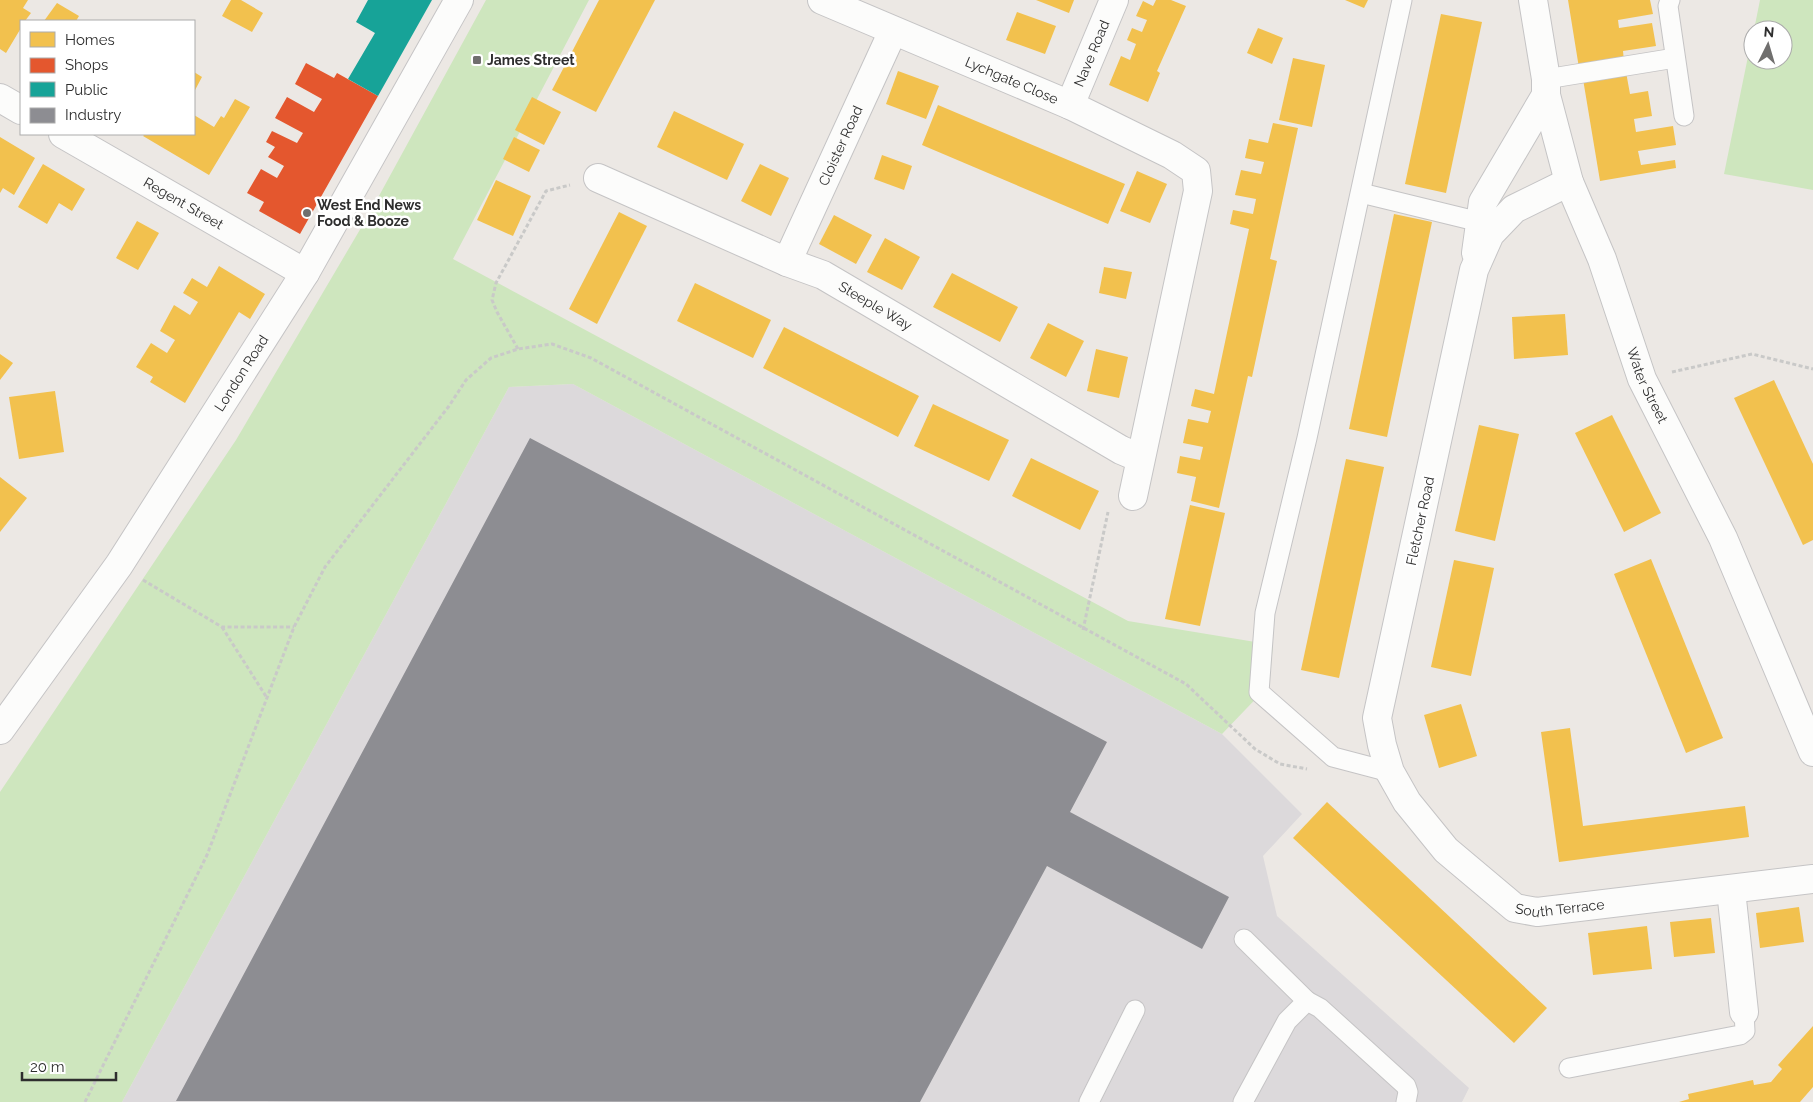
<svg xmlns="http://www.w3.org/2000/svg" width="1813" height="1102" font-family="Raleway,sans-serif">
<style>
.industrial{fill:#dcd9db}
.green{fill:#cee6be}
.homes{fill:#f2c14e}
.shops{fill:#e4572e}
.public{fill:#17a398}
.industry{fill:#8d8d92}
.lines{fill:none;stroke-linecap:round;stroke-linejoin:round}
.service-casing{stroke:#c5c4c5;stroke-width:21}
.minor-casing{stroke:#c5c4c5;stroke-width:30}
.secondary-casing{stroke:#c5c4c5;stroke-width:30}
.path{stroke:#c9c9c8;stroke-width:3;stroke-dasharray:4 2.5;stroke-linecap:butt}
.service{stroke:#fcfcfb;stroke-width:19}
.minor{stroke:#fcfcfb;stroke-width:28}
.secondary{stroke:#fcfcfb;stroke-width:28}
.poi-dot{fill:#706f6e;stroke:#fff;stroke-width:2}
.labels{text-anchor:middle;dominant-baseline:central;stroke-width:5;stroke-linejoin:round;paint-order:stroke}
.street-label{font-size:14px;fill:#2e2e2e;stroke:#fff}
.poi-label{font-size:14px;font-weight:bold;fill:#2e2e2e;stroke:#fff;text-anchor:start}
</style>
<rect width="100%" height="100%" fill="#ece8e4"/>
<path class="industrial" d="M 573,384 L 1222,734 L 1302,814 L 1263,856 L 1277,916 L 1469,1088 L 1462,1102 L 122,1102 L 509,387 Z"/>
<g class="green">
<path d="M 486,0 L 589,0 L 453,259 L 1128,621 L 1273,645 L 1269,685 L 1222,734 L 573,384 L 509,387 L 122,1102 L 0,1102 L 0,792 L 236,440 L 368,216 Z"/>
<path d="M 1760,0 L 1813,0 L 1813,190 L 1724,174 L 1753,32 L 1753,60 L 1783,60 L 1783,30 L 1754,30 Z"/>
</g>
<g class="homes">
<path d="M 0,0 L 28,0 L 23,8 L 31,13 L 25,21 L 21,21 L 21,28 L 6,53 L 0,49 Z"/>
<path d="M 231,0 L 241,0 L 263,13 L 252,32 L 222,16 Z"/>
<path d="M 599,0 L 655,0 L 596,112 L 552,90 Z"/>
<path d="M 1036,0 L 1074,0 L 1069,13 Z"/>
<path d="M 1156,0 L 1171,0 L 1186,6 L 1157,71 L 1160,73 L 1148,102 L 1109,85 L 1121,56 L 1130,60 L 1136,44 L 1127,40 L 1132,28 L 1142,32 L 1147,20 L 1136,16 L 1143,1 L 1153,6 Z"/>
<path d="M 1345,0 L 1368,0 L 1364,8 Z"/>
<path d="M 1568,0 L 1650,0 L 1653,14 L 1618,20 L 1619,28 L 1652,23 L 1656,46 L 1623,51 L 1624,61 L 1579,68 Z"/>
<path d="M 57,3 L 79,16 L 76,21 L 44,21 Z"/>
<path d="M 1017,12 L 1056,26 L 1045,54 L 1006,40 Z"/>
<path d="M 1441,14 L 1482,22 L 1446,193 L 1405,184 Z"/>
<path d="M 1258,28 L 1283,38 L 1272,64 L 1247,53 Z"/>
<path d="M 1293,58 L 1325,65 L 1312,127 L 1279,120 Z"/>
<path d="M 898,71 L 939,86 L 926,119 L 886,104 Z"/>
<path d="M 194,72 L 202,77 L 194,92 Z"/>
<path d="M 1626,72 L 1630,94 L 1648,91 L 1652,116 L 1634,119 L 1636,132 L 1673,126 L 1676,145 L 1638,151 L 1641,165 L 1675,160 L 1676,168 L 1600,181 L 1583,79 Z"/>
<path d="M 532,97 L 561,112 L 544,145 L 515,130 Z"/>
<path d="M 235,99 L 250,107 L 209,175 L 143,136 L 145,134 L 194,134 L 194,115 L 214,127 L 221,116 L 224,118 Z"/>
<path d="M 938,105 L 1125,184 L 1108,224 L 922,145 Z"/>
<path d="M 674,111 L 744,144 L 727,180 L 657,147 Z"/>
<path d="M 1273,123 L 1298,128 L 1270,259 L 1277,261 L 1252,377 L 1248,376 L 1219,508 L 1191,501 L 1196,477 L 1177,473 L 1180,456 L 1200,460 L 1203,447 L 1183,443 L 1188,419 L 1208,423 L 1211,411 L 1191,406 L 1195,389 L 1214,394 L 1249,229 L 1230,224 L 1233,210 L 1253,214 L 1256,199 L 1235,195 L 1241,170 L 1261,174 L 1264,162 L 1245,158 L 1249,139 L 1268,143 Z"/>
<path d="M 0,137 L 35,158 L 14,195 L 3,188 L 0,193 Z"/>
<path d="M 514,137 L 540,150 L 529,172 L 503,159 Z"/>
<path d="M 882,155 L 912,166 L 904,190 L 874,179 Z"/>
<path d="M 43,164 L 85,189 L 72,211 L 59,203 L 47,224 L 18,207 Z"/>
<path d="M 760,164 L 789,178 L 771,216 L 741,201 Z"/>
<path d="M 1137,171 L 1167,184 L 1150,223 L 1120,211 Z"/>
<path d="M 496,180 L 531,196 L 513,236 L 477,220 Z"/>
<path d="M 619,212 L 647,226 L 597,324 L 569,309 Z"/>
<path d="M 1394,214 L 1432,222 L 1387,437 L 1349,429 Z"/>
<path d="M 834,215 L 872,235 L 856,264 L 819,244 Z"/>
<path d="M 137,221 L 159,233 L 138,270 L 116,258 Z"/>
<path d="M 885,238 L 920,257 L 902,290 L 867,272 Z"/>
<path d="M 219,266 L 265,294 L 250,319 L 239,312 L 185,403 L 150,382 L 153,377 L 136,367 L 151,343 L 167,353 L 175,340 L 160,331 L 174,305 L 190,315 L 198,302 L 183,293 L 192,278 L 207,287 Z"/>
<path d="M 1104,267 L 1132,272 L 1126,299 L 1099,293 Z"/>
<path d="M 952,273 L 1018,307 L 1000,342 L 933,307 Z"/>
<path d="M 695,283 L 771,320 L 753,358 L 677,321 Z"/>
<path d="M 1565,314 L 1568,355 L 1514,359 L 1512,317 Z"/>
<path d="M 1048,323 L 1084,341 L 1066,377 L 1030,358 Z"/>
<path d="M 784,327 L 919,396 L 898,437 L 763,368 Z"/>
<path d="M 1096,349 L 1128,357 L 1119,398 L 1087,391 Z"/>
<path d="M 0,354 L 13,363 L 0,380 Z"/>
<path d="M 1774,380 L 1813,464 L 1813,540 L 1803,545 L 1734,398 Z"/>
<path d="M 55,391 L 64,452 L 19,459 L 9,397 Z"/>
<path d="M 933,404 L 1009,440 L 989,481 L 914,446 Z"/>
<path d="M 1612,415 L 1661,513 L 1624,532 L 1575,433 Z"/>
<path d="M 1479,425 L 1519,434 L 1495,541 L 1455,531 Z"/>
<path d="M 1031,458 L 1099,491 L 1080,530 L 1012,496 Z"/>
<path d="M 1346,459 L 1384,467 L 1339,678 L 1301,670 Z"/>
<path d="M 0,477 L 27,498 L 0,532 Z"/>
<path d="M 1190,505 L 1225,513 L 1200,626 L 1165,619 Z"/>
<path d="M 1651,559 L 1723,738 L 1686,753 L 1614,574 Z"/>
<path d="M 1454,560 L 1494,568 L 1471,676 L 1431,667 Z"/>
<path d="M 1461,704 L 1477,756 L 1439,768 L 1424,715 Z"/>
<path d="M 1570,728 L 1583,826 L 1745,806 L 1749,837 L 1559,862 L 1541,732 Z"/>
<path d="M 1327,802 L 1547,1008 L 1514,1043 L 1293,838 Z"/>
<path d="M 1799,907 L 1804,942 L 1760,948 L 1756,913 Z"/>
<path d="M 1711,918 L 1715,953 L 1674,957 L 1670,922 Z"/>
<path d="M 1647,926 L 1652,969 L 1593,975 L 1588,933 Z"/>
<path d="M 1813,1026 L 1813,1087 L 1800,1102 L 1679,1102 L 1689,1099 L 1688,1094 L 1753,1080 L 1754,1085 L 1771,1082 L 1782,1069 L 1778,1065 Z"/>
</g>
<path class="shops" d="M 306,63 L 334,78 L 337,73 L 378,96 L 300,234 L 259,211 L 264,202 L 247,193 L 261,169 L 277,178 L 284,166 L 268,157 L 275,147 L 266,142 L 272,131 L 297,143 L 303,133 L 275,118 L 287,97 L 314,112 L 322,99 L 295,84 Z"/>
<path class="public" d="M 368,0 L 432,0 L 378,96 L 348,79 L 375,33 L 356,22 Z"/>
<path class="industry" d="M 530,438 L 1107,742 L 1070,812 L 1229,897 L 1202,949 L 1047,866 L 920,1102 L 176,1101 Z"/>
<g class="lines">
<g class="service-casing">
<g id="service">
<path d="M 1670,0 L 1668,6 L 1684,116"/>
<path d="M 1546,79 L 1675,58"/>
<path d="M 1361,193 L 1480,222"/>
<path d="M 1390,772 L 1333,757 L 1259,692 L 1265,613 L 1307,438 L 1402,0"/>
<path d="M 1244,939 L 1307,1001"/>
<path d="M 1569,1068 L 1740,1035 L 1745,1031 L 1744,1012"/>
<path d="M 1089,1102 L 1135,1010"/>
<path d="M 1243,1102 L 1287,1021 L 1307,1001 L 1320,1008 L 1406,1086 L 1408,1092 L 1406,1102"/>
</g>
</g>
<g class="minor-casing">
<g id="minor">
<path id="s1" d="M 822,0 L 1070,105 L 1172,155 L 1196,171 L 1198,191 L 1133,496"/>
<path id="s2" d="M 1533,0 L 1546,79 L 1546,95 L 1569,182 L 1602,259 L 1642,379 L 1723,538 L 1813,752"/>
<path d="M 0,98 L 21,110"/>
<path id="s3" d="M 1070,105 L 1114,0"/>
<path id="s4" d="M 63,134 L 305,273"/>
<path id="s5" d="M 598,178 L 787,262 L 823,275 L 1121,450 L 1140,458"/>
<path id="s6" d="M 1569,182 L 1514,209 L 1490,234 L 1474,270 L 1377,718 L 1382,745 L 1390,772 L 1407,802 L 1446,850 L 1515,908 L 1537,912 L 1813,879"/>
<path d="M 1476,253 L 1483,202 L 1546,95"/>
<path id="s7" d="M 787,262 L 893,31"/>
<path d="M 1731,890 L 1744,1012"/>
</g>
</g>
<g class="secondary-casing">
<g id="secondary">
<path id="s8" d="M 0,730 L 119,565 L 305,273 L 459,0"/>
</g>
</g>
<g class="path">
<path d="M 518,349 L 497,312 L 492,300 L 496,283 L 546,191 L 570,185"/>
<path d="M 1672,372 L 1752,354 L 1813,369"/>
<path d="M 143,580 L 222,627 L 294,627"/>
<path d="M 222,627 L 267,698"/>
<path d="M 1083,630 L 1108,512"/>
<path d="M 85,1102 L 207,855 L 294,627 L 325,567 L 449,406 L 466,380 L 491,358 L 518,349 L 552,344 L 591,358 L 1186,684 L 1255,749 L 1280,764 L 1307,769"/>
</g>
<use href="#service" class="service"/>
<use href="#minor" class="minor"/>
<use href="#secondary" class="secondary"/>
</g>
<g class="poi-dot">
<rect x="472" y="55" width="10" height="10" rx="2.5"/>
<circle cx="307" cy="213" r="5"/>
</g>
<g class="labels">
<g class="street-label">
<text stroke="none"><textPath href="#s3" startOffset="56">Nave Road</textPath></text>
<text stroke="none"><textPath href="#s1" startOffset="206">Lychgate Close</textPath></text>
<text stroke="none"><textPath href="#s7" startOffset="128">Cloister Road</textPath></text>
<text stroke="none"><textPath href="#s4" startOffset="139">Regent Street</textPath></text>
<text stroke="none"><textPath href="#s5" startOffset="306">Steeple Way</textPath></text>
<text stroke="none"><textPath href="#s8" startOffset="431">London Road</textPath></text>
<text stroke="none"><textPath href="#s2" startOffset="404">Water Street</textPath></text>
<text transform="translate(1420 521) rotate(-78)">Fletcher Road</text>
<text stroke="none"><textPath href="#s6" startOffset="881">South Terrace</textPath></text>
</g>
<g class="poi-label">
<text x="487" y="60">James Street</text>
<text x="317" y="205">West End News<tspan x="317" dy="16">Food &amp; Booze</tspan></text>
</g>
</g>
<rect x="20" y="20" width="175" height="115" fill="#ffffff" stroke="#ababab"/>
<rect x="30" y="32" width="25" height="15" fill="#f2c14e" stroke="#ababab"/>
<text x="65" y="45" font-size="15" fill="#2e2e2e">Homes</text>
<rect x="30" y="58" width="25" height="15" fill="#e4572e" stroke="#ababab"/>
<text x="65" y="70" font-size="15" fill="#2e2e2e">Shops</text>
<rect x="30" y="82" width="25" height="15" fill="#17a398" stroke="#ababab"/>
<text x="65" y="95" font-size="15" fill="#2e2e2e">Public</text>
<rect x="30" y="108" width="25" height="15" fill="#8d8d92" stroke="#ababab"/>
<text x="65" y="120" font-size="15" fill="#2e2e2e">Industry</text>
<g transform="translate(1768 45) rotate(5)"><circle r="24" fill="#ffffff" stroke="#ababab"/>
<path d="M0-4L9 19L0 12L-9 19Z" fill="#706f6e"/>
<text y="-8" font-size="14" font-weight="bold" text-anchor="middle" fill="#2e2e2e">N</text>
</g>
<path d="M22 1072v8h94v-8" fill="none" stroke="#2e2e2e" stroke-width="2.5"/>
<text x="30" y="1072" font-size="15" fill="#2e2e2e" stroke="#ffffff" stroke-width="4" paint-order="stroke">20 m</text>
</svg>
